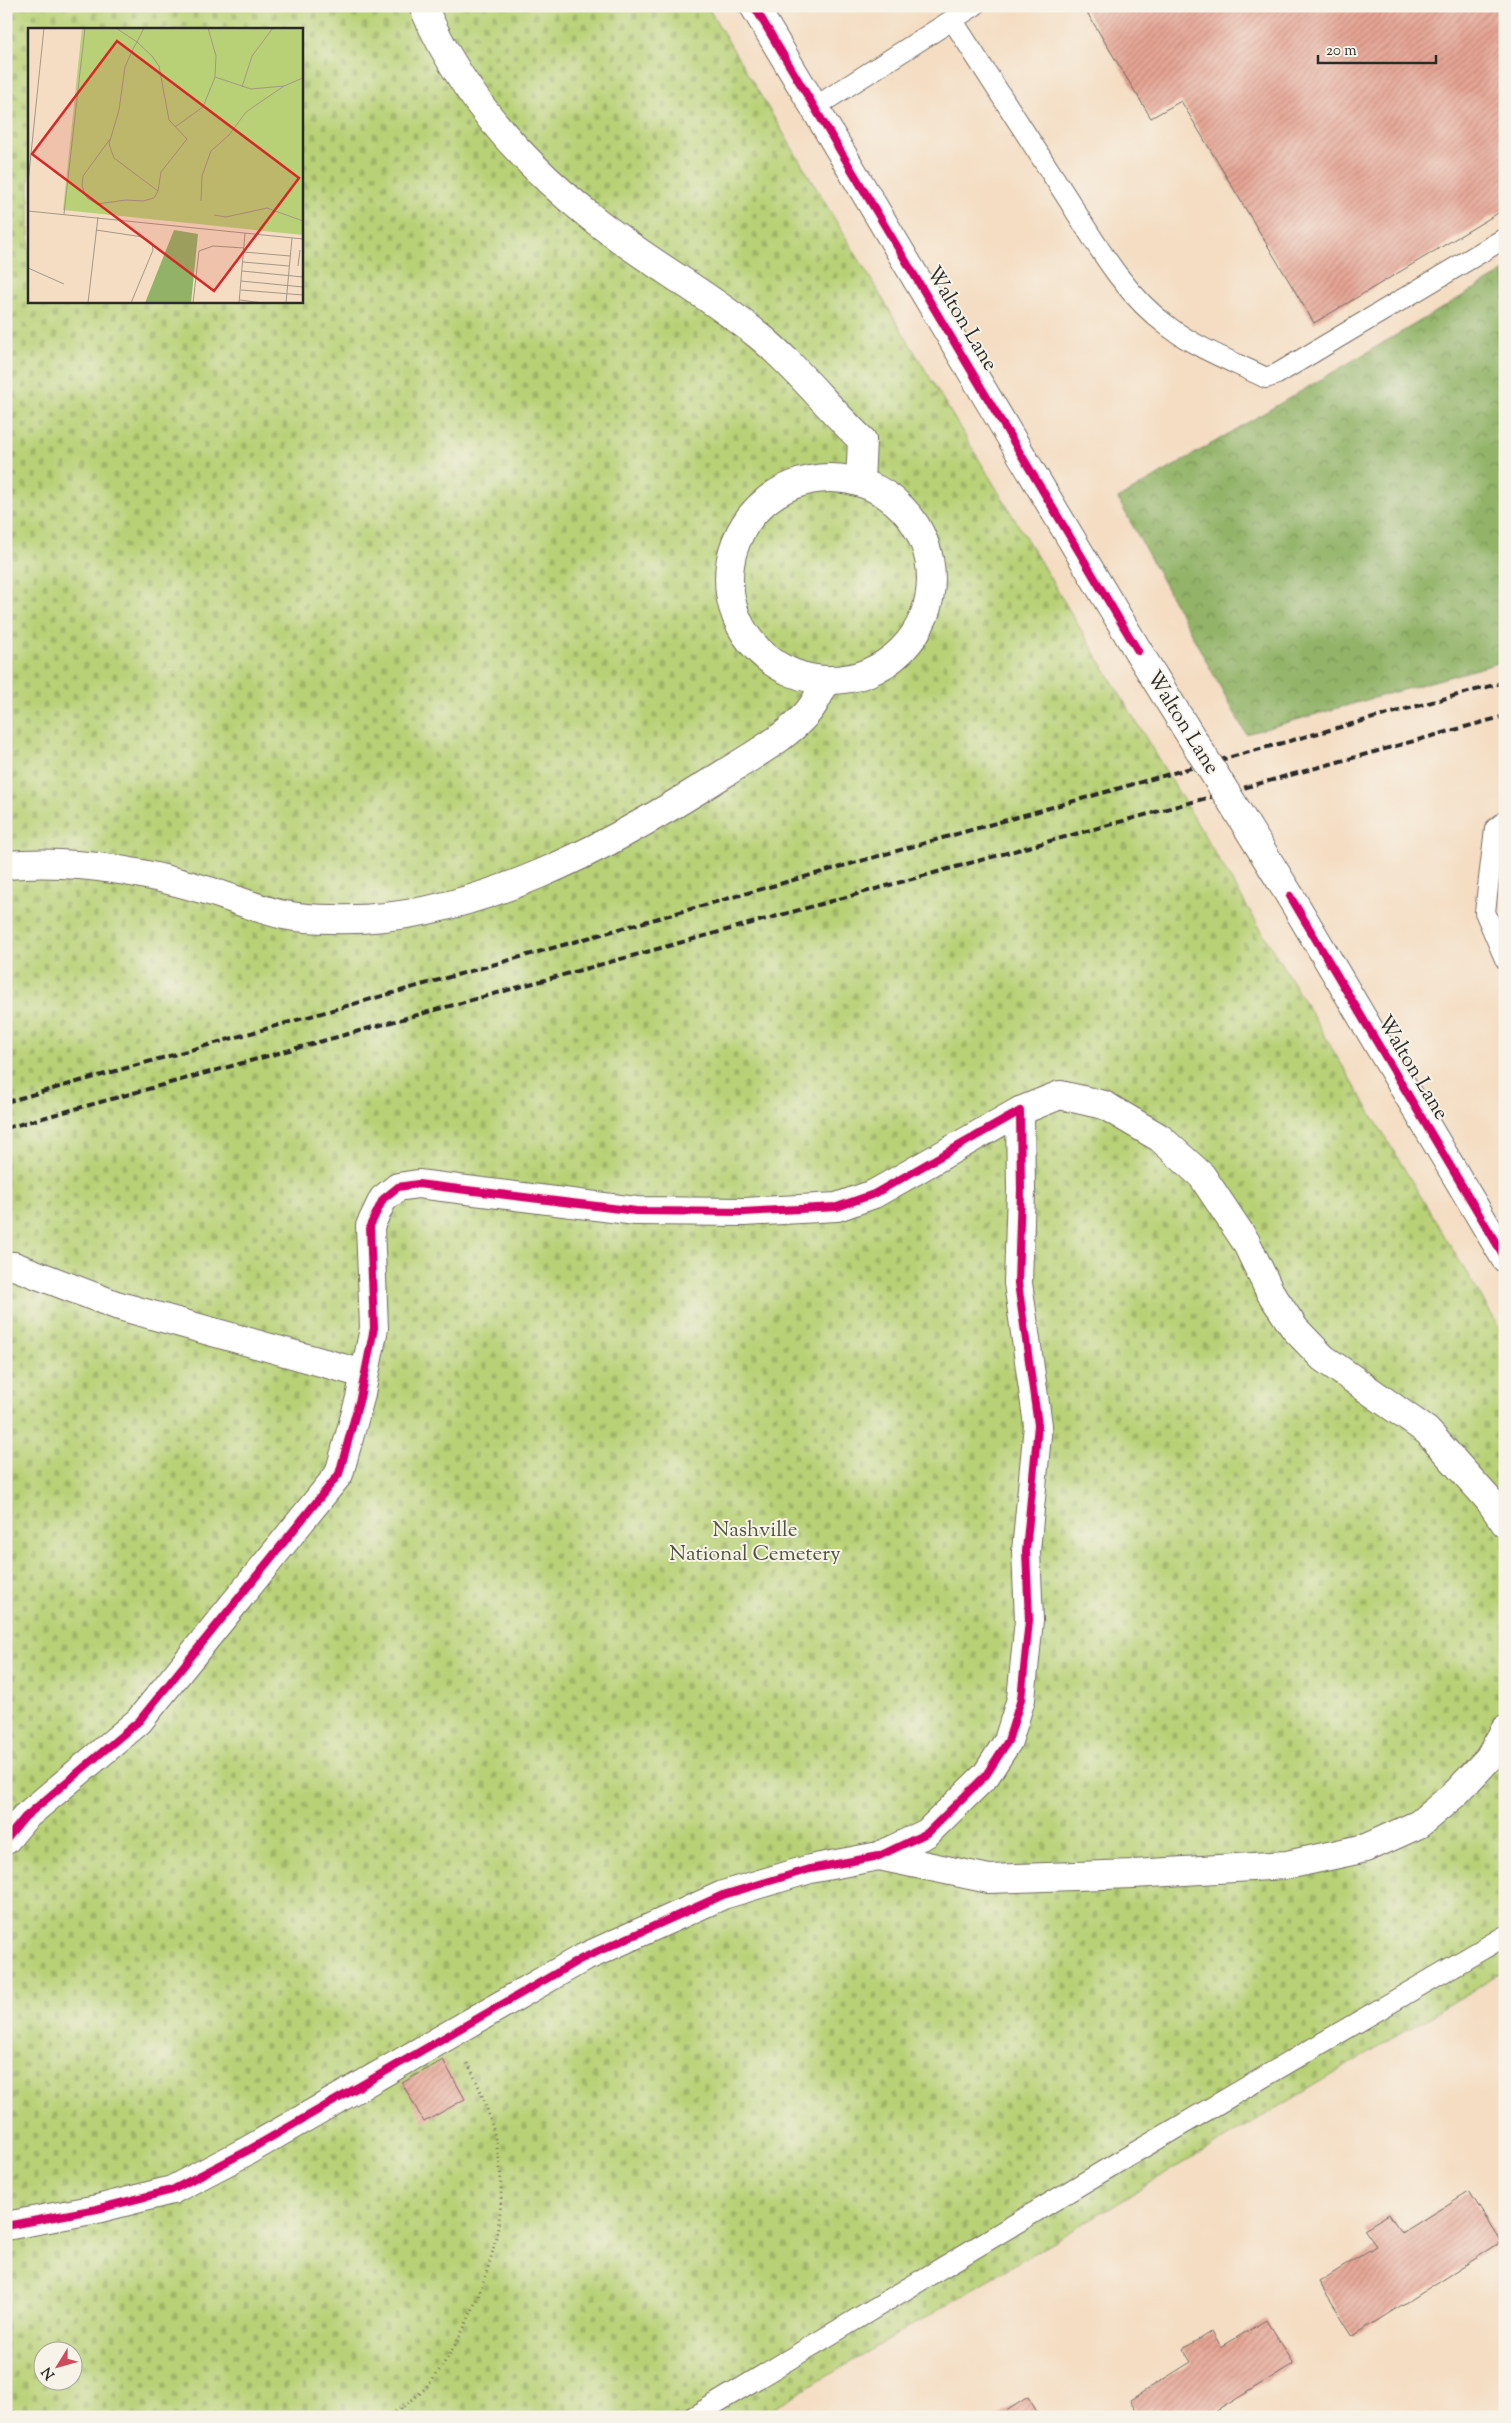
<svg xmlns="http://www.w3.org/2000/svg" width="1511" height="2423" font-family="'Sorts Mill Goudy',serif">
<style>
.forest{fill:url(#forest-crowns);stroke:#5e6f49}
.cemetery{fill:url(#cemetery-stones);stroke:#727e50;fill-rule:evenodd}
.building{fill:url(#building-hatch)}
.lines{fill:none;stroke-linecap:round;stroke-linejoin:round}
.service-casing{stroke:#716960;stroke-width:22}
.minor-casing{stroke:#716960;stroke-width:30}
.path{stroke:#716960;stroke-width:3;stroke-dasharray:1 4;stroke-linecap:butt}
.service{stroke:#fff;stroke-width:20}
.minor{stroke:#fff;stroke-width:28}
.rail{stroke:#2b2b2b;stroke-width:4;stroke-dasharray:8 4;stroke-linecap:butt}
.minor-bridge-casing{stroke:#716960;stroke-width:30;stroke-linecap:butt}
.minor-bridge{stroke:#fff;stroke-width:28}
.cycleway-casing{stroke:#f7f3e8;stroke-width:11}
.cycleway{stroke:#d6006c;stroke-width:8}
.labels{text-anchor:middle;dominant-baseline:central;stroke-width:4;stroke-linejoin:round;paint-order:stroke}
.street-label{font-size:21px;fill:#2b2b2b;stroke:#f7f3e8}
.park-label{font-size:21px;fill:#4e543e;stroke:#f7f3e8}
.inset-road{fill:none;stroke:#a49686;stroke-width:1}
.view{fill:#d62828;fill-opacity:0.15;stroke:#d62828;stroke-width:2.5}
.inset-edge{fill:none;stroke:#2b2b2b;stroke-width:2.5}
</style>
<defs>
<pattern id="forest-crowns" width="20" height="18" patternUnits="userSpaceOnUse" patternTransform="scale(1.25)"><rect width="20" height="18" fill="#92b367"/><path d="M2 6a3 3 0 1 1 6 0M12 15a3 3 0 1 1 6 0" fill="none" stroke="#779255"/></pattern>
<pattern id="cemetery-stones" width="16" height="16" patternUnits="userSpaceOnUse" patternTransform="scale(1.25)"><rect width="16" height="16" fill="#b8d176"/><path d="M2 7V4a2 2 0 0 1 4 0v3zM10 15v-3a2 2 0 0 1 4 0v3z" fill="#9eb466"/></pattern>
<pattern id="building-hatch" width="6" height="6" patternUnits="userSpaceOnUse" patternTransform="scale(1.25)"><rect width="6" height="6" fill="#e6a494"/><path d="M-1 1l2-2M0 6l6-6M5 7l2-2" fill="none" stroke="#bb8679"/></pattern>
</defs>
<rect width="100%" height="100%" fill="#f7f3e8"/>
<filter id="ink" filterUnits="userSpaceOnUse"><feTurbulence type="fractalNoise" baseFrequency=".02" numOctaves="2"/><feDisplacementMap in="SourceGraphic" scale="10" xChannelSelector="R" yChannelSelector="G"/><feConvolveMatrix kernelMatrix="1 2 1 2 8 2 1 2 1" color-interpolation-filters="sRGB"/></filter>
<filter id="wash" filterUnits="userSpaceOnUse"><feTurbulence type="fractalNoise" baseFrequency=".0096" numOctaves="4" result="noise"/><feDisplacementMap in="SourceGraphic" scale="20" xChannelSelector="R" yChannelSelector="G"/><feGaussianBlur stdDeviation="1.12" result="paint"/><feColorMatrix in="noise" values="0 0 0 0 0 0 0 0 0 0 0 0 0 0 0 0 0 1.4 0 .05"/><feComposite in="paint" operator="in"/></filter>
<g filter="url(#wash)">
<rect width="100%" height="100%" fill="#f4ddc2"/>
<path class="forest" d="M 1505,271 L 1505,661 L 1246,734 L 1118,499 Z"/>
<path class="cemetery" d="M 6,6 L 707,6 L 1505,1337 L 1505,1971 L 759,2417 L 6,2417 ZM 29,29 L 301,29 L 301,301 L 29,301 ZM 42,2350 L 72,2350 L 72,2380 L 42,2380 Z"/>
<g id="blocks">
<g class="building">
<path d="M 1083,6 L 1505,6 L 1505,209 L 1314,323 L 1181,101 L 1151,118 Z"/>
<path d="M 443,2060 L 465,2099 L 424,2122 L 402,2083 Z"/>
<path d="M 1469,2191 L 1501,2242 L 1353,2336 L 1319,2282 L 1376,2246 L 1364,2229 L 1389,2214 L 1402,2233 Z"/>
<path d="M 1266,2320 L 1293,2364 L 1207,2417 L 1140,2417 L 1130,2400 L 1191,2362 L 1183,2349 L 1212,2331 L 1221,2347 Z"/>
<path d="M 1028,2397 L 1040,2417 L 997,2417 Z"/>
</g>
</g>
</g>
<g filter="url(#ink)">
<use href="#blocks" fill-opacity="0" stroke="#716960" stroke-width="1"/>
<g class="lines">
<g class="service-casing">
<g id="service">
<path d="M 953,21 C 990,78 1027,136 1064,193 C 1094,240 1123,294 1169,327 C 1198,349 1234,362 1266,378 L 1277,374 L 1505,238"/>
<path d="M 815,107 L 974,6"/>
<path d="M 1505,821 L 1495,829 L 1485,912 L 1505,959"/>
<path d="M 693,2417 L 1115,2164 L 1505,1936"/>
</g>
</g>
<g class="minor-casing">
<g id="minor">
<path d="M 423,6 C 459,91 519,160 591,217 C 644,260 705,292 758,335 C 796,366 826,406 862,440 L 860,482"/>
<path d="M 754,6 L 1138,651"/>
<circle cx="830" cy="579" r="101"/>
<path d="M 6,865 C 73,859 138,870 202,889 C 229,896 256,909 284,915 C 299,918 317,919 333,919 C 469,924 614,844 725,773 C 753,755 786,738 808,712 C 816,703 821,690 826,680"/>
<path d="M 1290,896 L 1505,1258"/>
<path d="M 1020,1111 L 1060,1095 L 1104,1105 L 1160,1138 L 1202,1176 L 1246,1242 L 1270,1292 L 1295,1329 L 1323,1358 L 1427,1431 L 1489,1500 L 1505,1523"/>
<path d="M 6,1266 L 14,1266 L 116,1305 L 364,1374"/>
<path d="M 6,1840 L 25,1817 L 139,1721 L 339,1474 L 360,1398 L 374,1328 L 370,1226 L 383,1199 L 398,1187 L 418,1184 L 636,1211 L 744,1212 L 837,1207 L 874,1194 L 1020,1111 L 1021,1190 L 1018,1283 L 1038,1425 L 1026,1551 L 1029,1620 L 1021,1699 L 1008,1741 L 986,1775 L 927,1833 L 879,1856 L 810,1869 L 723,1895 L 581,1959 L 247,2151 L 172,2190 L 97,2209 L 6,2226"/>
<path d="M 879,1856 L 989,1879 L 1133,1874 L 1287,1865 L 1366,1848 L 1419,1824 L 1456,1793 L 1489,1758 L 1505,1730"/>
</g>
</g>
<g class="path">
<path d="M 6,2405 L 20,2417"/>
<path d="M 401,2408 L 406,2417"/>
<path d="M 387,2417 C 401,2408 418,2397 429,2384 C 466,2339 501,2252 501,2194 C 502,2149 488,2102 467,2062"/>
</g>
<use href="#service" class="service"/>
<use href="#minor" class="minor"/>
<g class="rail">
<path d="M 6,1102 L 1198,766 L 1505,682"/>
<path d="M 6,1128 L 1505,716"/>
</g>
<g class="minor-bridge-casing">
<path id="minor-bridge" d="M 1138,651 L 1290,896"/>
</g>
<use href="#minor-bridge" class="minor-bridge"/>
<g class="cycleway-casing">
<g id="cycleway">
<path d="M 754,6 L 1138,651"/>
<path d="M 1290,896 L 1505,1258"/>
<path d="M 6,1840 L 25,1817 L 139,1721 L 339,1474 L 360,1398 L 374,1328 L 370,1226 L 383,1199 L 398,1187 L 418,1184 L 636,1211 L 744,1212 L 837,1207 L 874,1194 L 1020,1111 L 1021,1190 L 1018,1283 L 1038,1425 L 1026,1551 L 1029,1620 L 1021,1699 L 1008,1741 L 986,1775 L 927,1833 L 879,1856 L 810,1869 L 723,1895 L 581,1959 L 247,2151 L 172,2190 L 97,2209 L 6,2226"/>
</g>
</g>
<use href="#cycleway" class="cycleway"/>
</g>
</g>
<g class="labels">
<g class="street-label">
<text transform="translate(961 319) rotate(59)">Walton Lane</text>
<text transform="translate(1182 723) rotate(58)">Walton Lane</text>
<text transform="translate(1412 1068) rotate(59)">Walton Lane</text>
</g>
<g class="park-label">
<text x="755" y="1531">Nashville<tspan x="755" dy="24">National Cemetery</tspan></text>
</g>
</g>
<g transform="translate(28 28)">
<rect width="275" height="275" fill="#f4ddc2"/>
<path d="M 146,202 L 170,206 L 163,275 L 117,275 Z" fill="#92b367"/>
<path d="M 54,0 L 275,0 L 275,207 L 35,182 Z" fill="#b8d176"/>
<path class="inset-road" d="M 88,0 L 109,14 L 124,28 L 131,38 L 141,92 L 159,111 L 133,144 L 130,163 L 86,130 L 81,116 L 91,82 L 97,39 L 100,32 L 106,19 L 109,14 L 116,0M 180,0 L 188,28 L 187,49 L 223,61 L 256,58 L 275,50M 214,59 L 224,28 L 245,0M 147,99 L 175,79 L 187,49M 82,111 L 55,148 L 54,158 L 59,170 L 69,176 L 98,172 L 115,173 L 126,170 L 130,163M 0,155 L 16,0M 173,173 L 174,148 L 183,123 L 201,107 L 218,84 L 256,58M 0,183 L 275,211M 36,186 L 57,0M 186,187 L 198,189 L 239,180 L 275,193M 68,202 L 115,209 L 124,215 L 125,222 L 103,275M 216,224 L 262,228M 215,234 L 261,238M 270,238 L 272,222M 0,240 L 36,256M 214,243 L 275,249M 213,253 L 275,259M 213,262 L 275,267M 212,272 L 235,275M 60,275 L 70,189M 165,275 L 171,223 L 185,218 L 216,220M 211,275 L 217,205M 258,275 L 264,210"/>
<path class="view" d="M 89,13 L 271,150 L 186,263 L 4,126 Z"/>
<rect width="275" height="275" class="inset-edge"/>
</g>
<rect width="1511" height="2423" fill="none" stroke="#f7f3e8" stroke-width="25"/>
<g transform="translate(58 2366) rotate(233)"><circle r="24" fill="#f7f3e8" stroke="#a5a39c"/>
<path d="M0-4L9 19L0 12L-9 19Z" fill="#d1495b"/>
<text y="-8" font-size="14" font-weight="bold" text-anchor="middle" fill="#2b2b2b">N</text>
</g>
<path d="M1318 55v8h118v-8" fill="none" stroke="#2b2b2b" stroke-width="2.5"/>
<text x="1326" y="55" font-size="15" fill="#2b2b2b" stroke="#f7f3e8" stroke-width="4" paint-order="stroke">20 m</text>
</svg>
